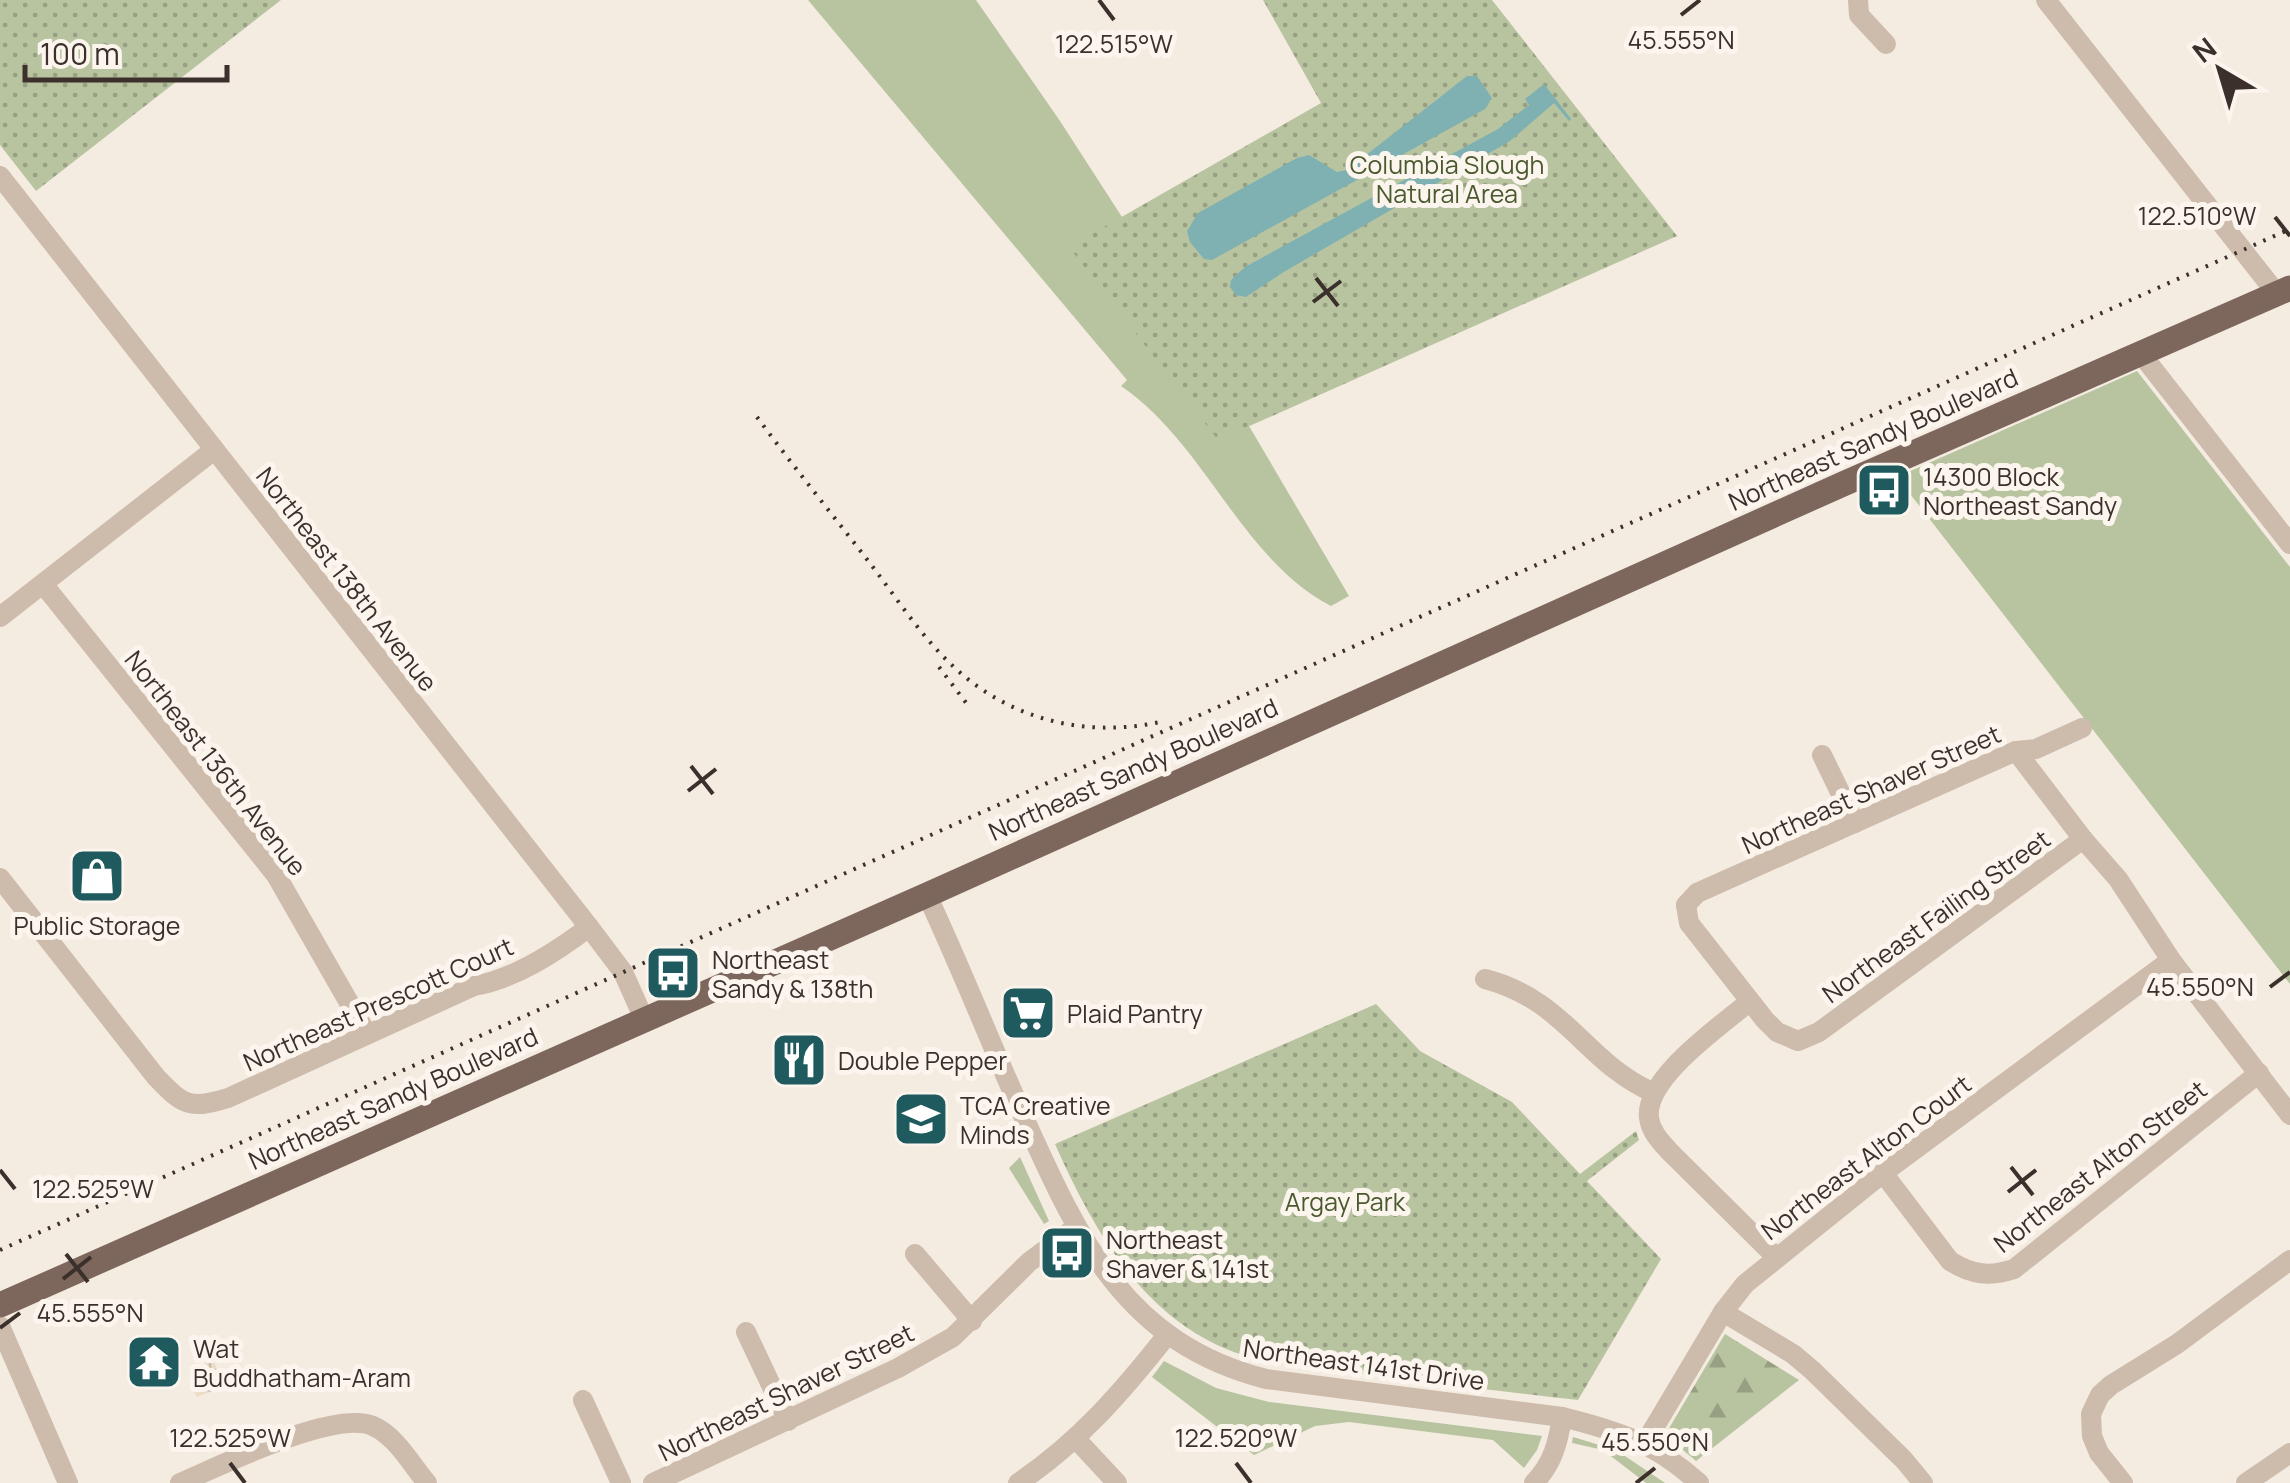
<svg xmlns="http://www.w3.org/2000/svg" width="2290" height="1483" font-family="Manrope,sans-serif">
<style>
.green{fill:#b8c4a0}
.forest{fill:url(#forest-firs)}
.park{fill:url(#park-dots)}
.plaza{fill:url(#plaza-grid)}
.water{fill:#7fb0b2}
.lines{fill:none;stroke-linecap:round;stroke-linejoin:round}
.minor{stroke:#cdbbac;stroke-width:20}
.major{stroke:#7d675c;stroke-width:25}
.rail{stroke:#3b302b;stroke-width:4;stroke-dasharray:2.5 8;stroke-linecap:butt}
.ticks{fill:none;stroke:#3b302b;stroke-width:4}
.labels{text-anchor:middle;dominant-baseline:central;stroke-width:10;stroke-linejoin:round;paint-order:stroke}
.park-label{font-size:25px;fill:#4a5a2e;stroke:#fbf5ee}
.street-label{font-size:25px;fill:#3b302b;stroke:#fbf5ee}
.poi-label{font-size:25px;fill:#3b302b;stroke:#fbf5ee;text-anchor:start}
.ticks-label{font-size:25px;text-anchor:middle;fill:#3b302b;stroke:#fbf5ee;stroke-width:10;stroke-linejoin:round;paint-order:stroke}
</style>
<defs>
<pattern id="forest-firs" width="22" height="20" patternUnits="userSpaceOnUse" patternTransform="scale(2.5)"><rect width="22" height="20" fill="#b8c4a0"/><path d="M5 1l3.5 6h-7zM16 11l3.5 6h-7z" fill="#97a083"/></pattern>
<pattern id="park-dots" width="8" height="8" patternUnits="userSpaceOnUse" patternTransform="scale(2.5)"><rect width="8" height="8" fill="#b8c4a0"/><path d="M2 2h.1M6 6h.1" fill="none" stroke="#97a083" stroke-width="1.8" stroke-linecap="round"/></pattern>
<pattern id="plaza-grid" width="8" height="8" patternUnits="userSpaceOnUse" patternTransform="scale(2.5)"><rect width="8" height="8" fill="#ecdcc8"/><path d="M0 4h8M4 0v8" fill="none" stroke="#cbbdac"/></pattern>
</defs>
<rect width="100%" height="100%" fill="#f4ebe1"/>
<g class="green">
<path d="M 808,0 L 976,0 L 1060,121 L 1224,375 L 1249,426 L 1349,596 L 1331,606 C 1240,558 1206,444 1121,386 L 1127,380 Z"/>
<path d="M 2137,371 L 2290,567 L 2290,984 L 1897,477 Z"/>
<path d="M 1020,1157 L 1049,1221 L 1044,1224 L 1009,1168 Z"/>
<path d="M 1164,1361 L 1216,1388 L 1269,1402 L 1542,1436 L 1537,1450 L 1524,1468 L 1493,1440 L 1349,1422 L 1315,1426 L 1254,1455 L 1152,1377 Z"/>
<path d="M 1573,1437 L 1616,1450 L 1665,1483 L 1646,1483 L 1603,1450 L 1572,1443 Z"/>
</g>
<path class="forest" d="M 1725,1334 L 1799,1380 L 1696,1461 L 1665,1435 Z"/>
<g class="park">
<path d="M 0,0 L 281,0 L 36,191 L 0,145 Z"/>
<path d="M 1263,0 L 1492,0 L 1677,236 L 1218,440 L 1069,247 L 1321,103 Z"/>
<path d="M 1376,1004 L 1420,1051 L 1512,1102 L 1580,1174 L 1636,1131 L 1639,1140 L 1587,1181 L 1661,1259 L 1578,1400 C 1506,1392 1435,1383 1364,1374 C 1324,1369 1282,1368 1243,1355 C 1146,1324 1094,1232 1055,1144 Z"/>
</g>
<path class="plaza" d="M 207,1347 L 225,1386 L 197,1397 L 193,1389 L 213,1380 L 200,1351 Z"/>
<g class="water">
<path d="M 1467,76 L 1477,76 L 1492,98 L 1485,109 L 1212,260 L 1204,259 L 1190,242 L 1187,231 L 1198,213 L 1297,158 L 1309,155 L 1337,172 L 1347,170 Z"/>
<path d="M 1544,84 L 1571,119 L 1569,121 L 1554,103 L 1510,141 L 1282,273 L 1246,297 L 1236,295 L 1230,287 L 1231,280 L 1245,267 L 1498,129 L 1529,105 L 1525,99 Z"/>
</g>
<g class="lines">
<g class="minor">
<path d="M 1858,0 L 1859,15 L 1886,44"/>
<path d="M 2046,0 L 2277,294"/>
<path d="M 0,176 L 589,927 L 623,972 L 644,1019"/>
<path d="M 2142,355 L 2290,544"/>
<path d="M 43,584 L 276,875 L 367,1034"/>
<path d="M 0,617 L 214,450"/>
<path d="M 2016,751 L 2083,839 L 2118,879 L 2171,960 L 2290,1115"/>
<path d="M 1822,755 L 1855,823"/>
<path d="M 0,878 L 156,1077 C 183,1105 189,1110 228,1098 L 474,986 C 515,979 556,952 589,927"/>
<path d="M 927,895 C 960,966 989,1039 1021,1111 C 1077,1235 1122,1342 1266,1379 L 1562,1417 C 1619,1431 1655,1443 1699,1483"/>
<path d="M 1686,905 L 1689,923 L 1765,1020 L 1777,1032 L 1798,1041 L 1819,1032 L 2083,839"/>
<path d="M 1686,905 L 1697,893 L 2016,751 L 2036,749 L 2082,728"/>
<path d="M 1485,979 C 1566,1000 1585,1062 1652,1092"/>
<path d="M 1750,1001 C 1721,1026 1644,1078 1649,1118 C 1651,1132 1660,1141 1669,1151 L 1776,1257"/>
<path d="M 1883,1173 L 1950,1261 C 1972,1275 1990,1277 2014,1269 L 2259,1073"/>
<path d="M 915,1254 L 972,1321"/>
<path d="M 1723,1312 L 1793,1354 L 1812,1370 L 1904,1460 L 1923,1483"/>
<path d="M 0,1326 L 68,1483"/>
<path d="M 746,1332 L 788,1421"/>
<path d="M 583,1400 L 621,1483"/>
<path d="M 1076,1439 L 1117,1483"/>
<path d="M 1645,1443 L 1723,1312 L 1745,1284 L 1883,1173 L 2171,960"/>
<path d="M 180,1483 C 220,1466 335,1409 373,1426 C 396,1436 411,1464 427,1483"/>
<path d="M 653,1483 L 898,1368 L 953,1337 L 1029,1262 L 1076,1227"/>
<path d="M 1018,1483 C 1078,1443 1123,1391 1167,1335"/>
<path d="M 1534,1483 C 1553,1463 1558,1443 1562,1417"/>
<path d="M 2123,1483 L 2099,1453 L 2092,1436 L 2091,1414 L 2100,1395 L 2111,1385 L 2177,1344 L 2290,1260"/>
<path d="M 2246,1483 L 2290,1453"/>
</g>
<path class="major" d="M 0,1305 L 927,895 L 1843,484 L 2290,288"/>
<g class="rail">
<path d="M 757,417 C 793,466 832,514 869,562 C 896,597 922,638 955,668 C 1011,720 1086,738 1160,722"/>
<path d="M 939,667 L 970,708"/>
<path d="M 0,1250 L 2290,229"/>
</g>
</g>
<path class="ticks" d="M 1099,0 L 1114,20M 1681,15 L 1700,0M 2275,217 L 2290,236M 1316,278 L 1338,306M 1313,302 L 1341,281M 691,766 L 713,794M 688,791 L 716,769M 2270,987 L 2290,972M 2011,1167 L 2033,1195M 0,1170 L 15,1189M 2008,1192 L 2036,1170M 66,1254 L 88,1282M 63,1279 L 91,1257M 0,1328 L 20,1313M 230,1463 L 245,1483M 1236,1463 L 1251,1483M 1636,1483 L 1655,1468"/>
<defs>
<g id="bus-square" transform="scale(2.875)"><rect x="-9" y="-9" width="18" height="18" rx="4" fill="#1f5a5e" stroke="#fbf5ee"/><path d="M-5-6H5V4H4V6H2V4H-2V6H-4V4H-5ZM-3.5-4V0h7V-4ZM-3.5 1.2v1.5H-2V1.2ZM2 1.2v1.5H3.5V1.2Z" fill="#fff"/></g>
<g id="shop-square" transform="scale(2.875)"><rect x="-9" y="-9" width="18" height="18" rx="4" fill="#1f5a5e" stroke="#fbf5ee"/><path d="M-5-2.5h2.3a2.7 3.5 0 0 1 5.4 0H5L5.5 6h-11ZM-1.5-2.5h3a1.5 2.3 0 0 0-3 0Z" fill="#fff"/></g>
<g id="supermarket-square" transform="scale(2.875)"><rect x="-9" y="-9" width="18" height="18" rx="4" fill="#1f5a5e" stroke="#fbf5ee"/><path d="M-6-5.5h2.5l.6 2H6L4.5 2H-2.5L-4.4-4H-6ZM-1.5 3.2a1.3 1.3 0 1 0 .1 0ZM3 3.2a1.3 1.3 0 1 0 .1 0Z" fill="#fff"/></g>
<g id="restaurant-square" transform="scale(2.875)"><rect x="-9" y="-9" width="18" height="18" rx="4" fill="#1f5a5e" stroke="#fbf5ee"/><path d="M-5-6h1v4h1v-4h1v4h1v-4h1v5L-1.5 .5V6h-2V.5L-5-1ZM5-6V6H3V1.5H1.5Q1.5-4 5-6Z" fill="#fff"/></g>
<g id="school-square" transform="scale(2.875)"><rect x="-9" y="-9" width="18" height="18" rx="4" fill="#1f5a5e" stroke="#fbf5ee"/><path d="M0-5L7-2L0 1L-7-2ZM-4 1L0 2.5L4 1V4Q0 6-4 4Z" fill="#fff"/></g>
<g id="temple-square" transform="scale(2.875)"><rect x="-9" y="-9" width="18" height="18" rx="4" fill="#1f5a5e" stroke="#fbf5ee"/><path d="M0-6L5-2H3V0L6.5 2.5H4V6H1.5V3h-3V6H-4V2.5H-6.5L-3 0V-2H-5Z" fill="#fff"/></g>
</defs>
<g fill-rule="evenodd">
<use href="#bus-square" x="1884" y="490"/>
<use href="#shop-square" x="97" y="876"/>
<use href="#bus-square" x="673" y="973"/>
<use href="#supermarket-square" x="1028" y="1013"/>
<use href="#restaurant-square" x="799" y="1060"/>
<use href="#school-square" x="921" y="1119"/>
<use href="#bus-square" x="1067" y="1253"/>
<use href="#temple-square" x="154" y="1362"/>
</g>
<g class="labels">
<g class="park-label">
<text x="1447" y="164">Columbia Slough<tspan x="1447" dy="29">Natural Area</tspan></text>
<text x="1345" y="1201">Argay Park</text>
</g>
<g class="street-label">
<text transform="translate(1873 439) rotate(-24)">Northeast Sandy Boulevard</text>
<text transform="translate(347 579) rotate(52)">Northeast 138th Avenue</text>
<text transform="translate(216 763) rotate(52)">Northeast 136th Avenue</text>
<text transform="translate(1133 769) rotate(-24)">Northeast Sandy Boulevard</text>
<text transform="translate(1871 789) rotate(-24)">Northeast Shaver Street</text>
<text transform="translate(1936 916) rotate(-36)">Northeast Failing Street</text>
<text transform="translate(378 1004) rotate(-24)">Northeast Prescott Court</text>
<text transform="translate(393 1098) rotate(-24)">Northeast Sandy Boulevard</text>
<text transform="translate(1866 1157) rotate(-37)">Northeast Alton Court</text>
<text transform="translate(2100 1166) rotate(-38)">Northeast Alton Street</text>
<text transform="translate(1364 1364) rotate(8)">Northeast 141st Drive</text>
<text transform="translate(786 1392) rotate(-26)">Northeast Shaver Street</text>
</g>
<g class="poi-label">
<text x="1923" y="476">14300 Block<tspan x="1923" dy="29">Northeast Sandy</tspan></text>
<text x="97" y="925" text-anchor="middle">Public Storage</text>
<text x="712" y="959">Northeast<tspan x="712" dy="29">Sandy &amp; 138th</tspan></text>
<text x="1067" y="1013">Plaid Pantry</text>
<text x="838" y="1060">Double Pepper</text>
<text x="960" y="1105">TCA Creative<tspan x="960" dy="29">Minds</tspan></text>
<text x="1106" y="1239">Northeast<tspan x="1106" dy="29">Shaver &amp; 141st</tspan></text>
<text x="193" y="1348">Wat<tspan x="193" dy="29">Buddhatham-Aram</tspan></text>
</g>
</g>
<g class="ticks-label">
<text x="1681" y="49">45.555°N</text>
<text x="1114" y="53">122.515°W</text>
<text x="2197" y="225">122.510°W</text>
<text x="2200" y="996">45.550°N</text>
<text x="93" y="1198">122.525°W</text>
<text x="90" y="1322">45.555°N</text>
<text x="230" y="1447">122.525°W</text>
<text x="1236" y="1447">122.520°W</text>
<text x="1655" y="1451">45.550°N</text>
</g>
<g transform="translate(2220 70) rotate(322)" stroke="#fbf5ee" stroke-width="8" paint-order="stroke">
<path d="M0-8L18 38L0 25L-18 38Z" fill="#3b302b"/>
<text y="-15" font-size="28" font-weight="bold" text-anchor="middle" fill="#3b302b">N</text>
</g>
<path d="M25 65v15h202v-15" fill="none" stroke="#3b302b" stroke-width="5"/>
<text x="40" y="65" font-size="30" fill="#3b302b" stroke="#fbf5ee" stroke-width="8" paint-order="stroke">100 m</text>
</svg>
